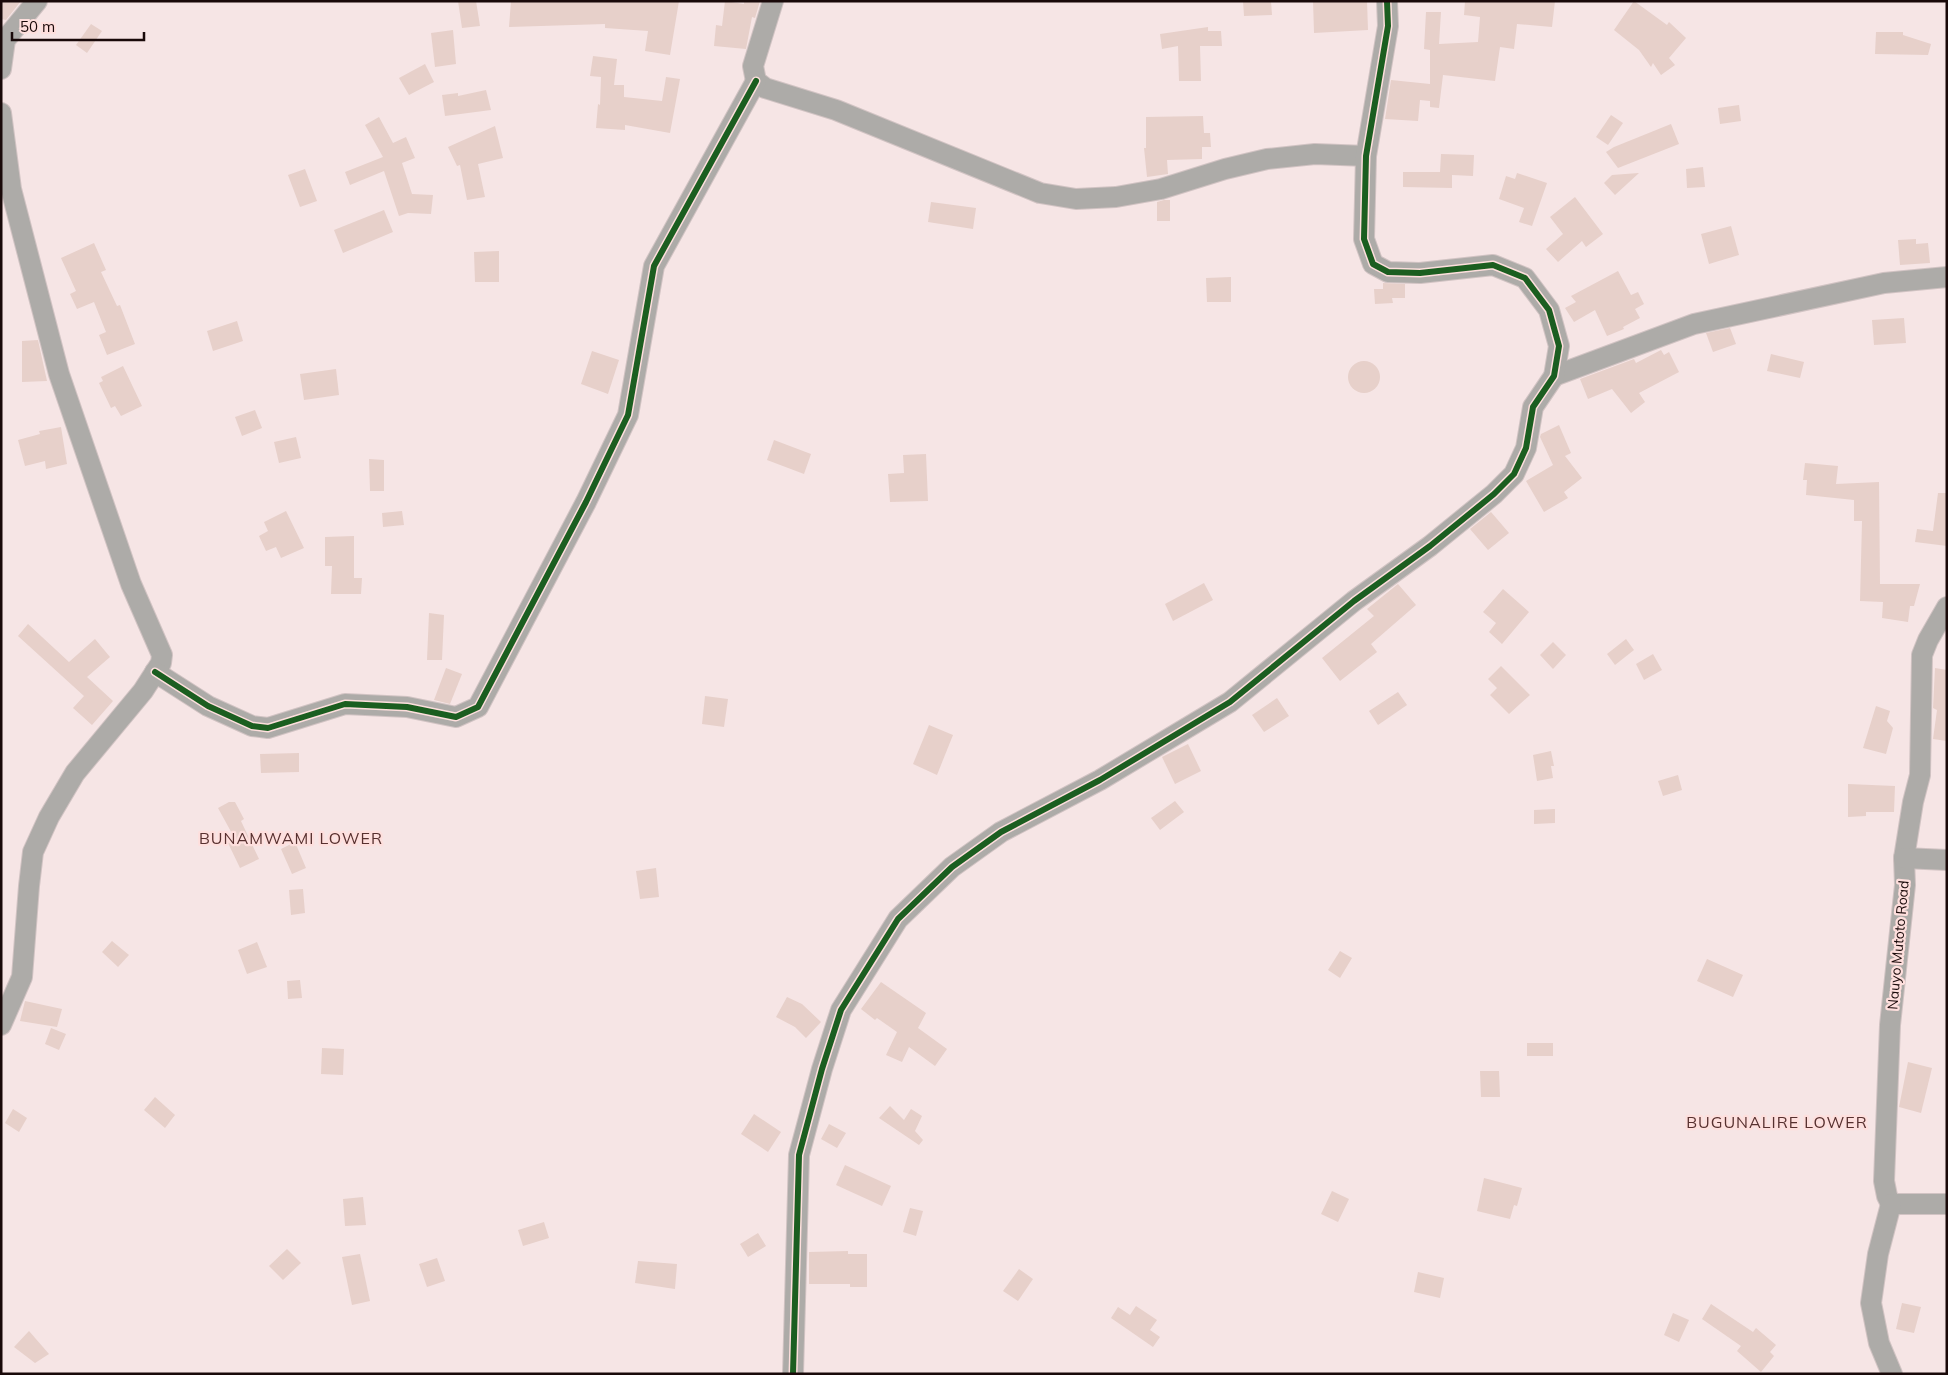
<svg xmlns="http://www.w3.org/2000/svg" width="1948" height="1375" font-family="Mulish,sans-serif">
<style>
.building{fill:#e7d0ca}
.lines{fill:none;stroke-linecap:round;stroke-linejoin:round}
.minor-casing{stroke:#d1c3c3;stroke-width:22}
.minor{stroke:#adaba8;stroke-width:20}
.cycleway-casing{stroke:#fedfdd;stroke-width:9}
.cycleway{stroke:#1b5e20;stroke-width:6}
.labels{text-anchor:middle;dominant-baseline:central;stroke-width:4.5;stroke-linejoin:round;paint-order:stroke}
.street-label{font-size:14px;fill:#190909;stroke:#fedfdd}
.quarter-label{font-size:16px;letter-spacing:1px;fill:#57302f;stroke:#fedfdd}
</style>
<rect width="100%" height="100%" fill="#f6e5e5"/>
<g class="building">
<path d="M 1,1 L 21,1 L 6,20 L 1,19 Z"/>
<path d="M 458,1 L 476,1 L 480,26 L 462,28 Z"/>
<path d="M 511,1 L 679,1 L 670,55 L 645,51 L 648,31 L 605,28 L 605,24 L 509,27 Z"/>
<path d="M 725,1 L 744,4 L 744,1 L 760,1 L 755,18 L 752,17 L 746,49 L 714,46 L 716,25 L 722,26 Z"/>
<path d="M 1243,1 L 1271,1 L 1272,15 L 1244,16 Z"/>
<path d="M 1313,1 L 1367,1 L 1368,30 L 1314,33 Z"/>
<path d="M 1465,1 L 1555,1 L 1552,27 L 1517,24 L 1514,49 L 1500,47 L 1495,81 L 1443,75 L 1439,108 L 1430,107 L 1430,101 L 1420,100 L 1418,121 L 1385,119 L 1391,80 L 1430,84 L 1430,50 L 1424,49 L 1426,12 L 1441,12 L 1439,44 L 1478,42 L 1480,17 L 1464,15 Z"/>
<path d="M 1634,1 L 1667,25 L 1669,22 L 1686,38 L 1669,58 L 1675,65 L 1661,75 L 1653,63 L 1651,67 L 1639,50 L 1614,30 Z"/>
<path d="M 91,24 L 102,31 L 87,53 L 76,45 Z"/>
<path d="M 1208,27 L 1208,31 L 1221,31 L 1222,46 L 1200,46 L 1201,81 L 1179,81 L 1178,46 L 1162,49 L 1160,34 Z"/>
<path d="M 453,30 L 456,64 L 435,67 L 431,33 Z"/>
<path d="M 1876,32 L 1903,32 L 1903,35 L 1931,44 L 1928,55 L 1875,54 Z"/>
<path d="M 593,56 L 617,59 L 614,85 L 624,85 L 624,97 L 662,101 L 666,77 L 680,79 L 670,133 L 625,125 L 625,130 L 596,128 L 598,104 L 600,105 L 601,77 L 590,76 Z"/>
<path d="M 425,64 L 434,82 L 409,95 L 399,78 Z"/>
<path d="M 486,90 L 491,110 L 445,116 L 442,95 L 458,93 L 458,96 Z"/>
<path d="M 1739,105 L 1741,121 L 1720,124 L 1718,108 Z"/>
<path d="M 1611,115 L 1623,123 L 1608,145 L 1596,137 Z"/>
<path d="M 1203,116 L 1204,133 L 1210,133 L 1211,147 L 1202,147 L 1202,159 L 1167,160 L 1168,174 L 1147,177 L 1144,148 L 1146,148 L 1146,117 Z"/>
<path d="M 379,117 L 393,143 L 406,137 L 415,158 L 402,163 L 412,194 L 433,195 L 431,214 L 408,213 L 399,216 L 384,171 L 350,185 L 345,172 L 383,157 L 365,125 Z"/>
<path d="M 1671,124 L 1679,144 L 1618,168 L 1606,152 L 1614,147 Z"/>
<path d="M 495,126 L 503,158 L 478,164 L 485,197 L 467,200 L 460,165 L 457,166 L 448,147 Z"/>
<path d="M 1441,154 L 1474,155 L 1473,176 L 1452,175 L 1452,188 L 1403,187 L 1403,172 L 1440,172 Z"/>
<path d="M 1703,167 L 1705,187 L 1687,188 L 1686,169 Z"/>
<path d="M 305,169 L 317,201 L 300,207 L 288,175 Z"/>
<path d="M 1517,173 L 1547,183 L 1532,226 L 1519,222 L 1524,208 L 1499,199 L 1506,176 L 1515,179 Z"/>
<path d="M 1639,173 L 1615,195 L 1604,183 L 1612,175 Z"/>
<path d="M 1575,197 L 1603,234 L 1586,247 L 1582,241 L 1558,262 L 1546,249 L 1563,234 L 1550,217 Z"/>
<path d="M 1164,200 L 1170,200 L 1170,221 L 1157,221 L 1157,202 Z"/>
<path d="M 931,202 L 976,208 L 973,229 L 928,222 Z"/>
<path d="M 384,210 L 393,232 L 343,253 L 334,230 Z"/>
<path d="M 1731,226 L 1739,255 L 1709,264 L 1701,234 Z"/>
<path d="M 1916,239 L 1916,244 L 1928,243 L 1930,263 L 1900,265 L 1898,240 Z"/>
<path d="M 94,243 L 106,270 L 101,272 L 117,306 L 120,305 L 135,344 L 107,355 L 99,335 L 106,332 L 94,302 L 77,309 L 70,294 L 76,291 L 61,258 Z"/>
<path d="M 499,251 L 499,282 L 475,282 L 474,252 Z"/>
<path d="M 1618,271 L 1631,295 L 1638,292 L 1644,304 L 1635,309 L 1640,318 L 1623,327 L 1624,329 L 1607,336 L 1595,310 L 1574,322 L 1565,308 L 1576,302 L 1571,296 Z"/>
<path d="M 1231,277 L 1231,302 L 1207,302 L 1206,278 Z"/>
<path d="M 1383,283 L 1405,284 L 1405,298 L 1392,298 L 1393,303 L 1375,304 L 1374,289 L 1383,289 Z"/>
<path d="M 1904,318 L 1906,343 L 1874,345 L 1872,320 Z"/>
<path d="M 237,321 L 243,341 L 213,351 L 207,331 Z"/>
<path d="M 1730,328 L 1736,344 L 1713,352 L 1706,333 Z"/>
<path d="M 38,340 L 47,381 L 22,382 L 22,341 Z"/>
<path d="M 1661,350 L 1664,355 L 1669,352 L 1679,372 L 1639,393 L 1645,402 L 1631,413 L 1612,389 L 1588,399 L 1580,379 L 1634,359 L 1636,363 Z"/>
<path d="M 592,351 L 619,360 L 608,394 L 581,384 Z"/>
<path d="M 1771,354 L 1804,362 L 1800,378 L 1767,371 Z"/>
<circle cx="1364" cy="377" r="16"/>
<path d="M 123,366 L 142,406 L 121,416 L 115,406 L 111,408 L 99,383 L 103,381 L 101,377 Z"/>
<path d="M 336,369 L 339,395 L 304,400 L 300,374 Z"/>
<path d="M 255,410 L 262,428 L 242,436 L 235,417 Z"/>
<path d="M 1559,425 L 1571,453 L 1565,456 L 1582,478 L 1564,492 L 1568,498 L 1544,512 L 1526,481 L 1553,465 L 1540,437 L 1541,434 Z"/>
<path d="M 61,427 L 67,464 L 46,469 L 45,461 L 25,466 L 18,440 L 40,434 L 39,431 Z"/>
<path d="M 296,437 L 301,458 L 279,463 L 274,442 Z"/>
<path d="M 774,440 L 811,454 L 804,474 L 767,460 Z"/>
<path d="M 926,454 L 928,501 L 890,502 L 888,474 L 904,473 L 903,455 Z"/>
<path d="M 369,459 L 384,460 L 384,491 L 370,491 Z"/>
<path d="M 1805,463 L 1838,466 L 1836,484 L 1879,482 L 1880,584 L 1920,584 L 1914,606 L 1910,606 L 1908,622 L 1882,618 L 1883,602 L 1860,601 L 1862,521 L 1854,521 L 1854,500 L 1806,495 L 1807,480 L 1803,480 Z"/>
<path d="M 1938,493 L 1947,493 L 1947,546 L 1915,542 L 1917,529 L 1933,531 Z"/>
<path d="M 286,511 L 304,548 L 281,558 L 276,547 L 266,551 L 259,536 L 268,531 L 264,522 Z"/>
<path d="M 402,511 L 404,525 L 383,527 L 382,513 Z"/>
<path d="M 1491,512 L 1509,533 L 1488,550 L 1470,529 Z"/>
<path d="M 354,536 L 354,578 L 362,578 L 361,594 L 331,594 L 332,566 L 325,566 L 325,537 Z"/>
<path d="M 1204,583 L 1213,600 L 1173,621 L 1165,604 Z"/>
<path d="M 1398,584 L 1416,605 L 1371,644 L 1377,652 L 1340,681 L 1322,658 L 1374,616 L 1367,609 Z"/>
<path d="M 1503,589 L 1529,612 L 1502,644 L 1489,632 L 1496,623 L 1483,612 Z"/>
<path d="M 429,613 L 444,615 L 442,660 L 427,660 Z"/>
<path d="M 28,624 L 69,662 L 95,639 L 110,657 L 87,677 L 113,701 L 92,725 L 73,708 L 84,696 L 18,636 Z"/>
<path d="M 1626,639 L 1634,650 L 1615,665 L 1607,654 Z"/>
<path d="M 1553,642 L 1566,655 L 1553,669 L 1540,655 Z"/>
<path d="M 1653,654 L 1662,670 L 1644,680 L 1636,664 Z"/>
<path d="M 1501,666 L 1530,695 L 1509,714 L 1490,695 L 1497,688 L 1488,679 Z"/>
<path d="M 446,668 L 462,674 L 450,704 L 434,700 Z"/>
<path d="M 1935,668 L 1947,670 L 1947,741 L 1933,739 L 1937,710 L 1933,708 Z"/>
<path d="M 1398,692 L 1407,705 L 1378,725 L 1369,711 Z"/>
<path d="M 705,696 L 728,699 L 724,727 L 702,724 Z"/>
<path d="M 1277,698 L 1289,716 L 1264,732 L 1252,715 Z"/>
<path d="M 1876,706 L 1890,711 L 1887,721 L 1893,728 L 1886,754 L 1863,748 Z"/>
<path d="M 929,725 L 953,735 L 937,775 L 913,764 Z"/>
<path d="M 1188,744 L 1201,771 L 1175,784 L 1162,757 Z"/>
<path d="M 1551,751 L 1554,766 L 1551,766 L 1553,778 L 1537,781 L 1533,755 Z"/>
<path d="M 299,753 L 299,772 L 261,773 L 260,754 Z"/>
<path d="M 1678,775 L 1682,790 L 1663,796 L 1658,781 Z"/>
<path d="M 1848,784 L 1895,786 L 1894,812 L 1866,812 L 1866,816 L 1848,817 Z"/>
<path d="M 1175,801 L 1184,812 L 1160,830 L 1151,818 Z"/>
<path d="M 229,802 L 235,802 L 244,819 L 241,821 L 259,859 L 240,868 L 228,843 L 235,839 L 218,808 Z"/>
<path d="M 1555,809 L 1555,823 L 1534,824 L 1534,810 Z"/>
<path d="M 295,842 L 306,868 L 292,874 L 281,849 Z"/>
<path d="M 656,868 L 659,897 L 640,899 L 636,871 Z"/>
<path d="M 303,889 L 305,913 L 291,915 L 289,890 Z"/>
<path d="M 112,941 L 129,955 L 118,967 L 102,952 Z"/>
<path d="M 257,942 L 267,967 L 247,974 L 238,950 Z"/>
<path d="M 1340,951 L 1352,958 L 1340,978 L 1328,970 Z"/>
<path d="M 1707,959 L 1743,975 L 1733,997 L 1697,981 Z"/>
<path d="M 300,980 L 302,998 L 288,999 L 287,981 Z"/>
<path d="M 881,982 L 926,1013 L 918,1028 L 947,1049 L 935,1066 L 909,1047 L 902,1062 L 886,1055 L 897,1032 L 877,1018 L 875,1020 L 861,1009 Z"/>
<path d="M 787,997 L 802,1004 L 821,1022 L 806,1038 L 795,1027 L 776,1017 Z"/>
<path d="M 25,1001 L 62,1009 L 57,1027 L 20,1021 Z"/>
<path d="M 51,1028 L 66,1034 L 59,1050 L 45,1044 Z"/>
<rect x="1527" y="1043" width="26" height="13"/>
<path d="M 322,1048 L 344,1049 L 343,1075 L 321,1074 Z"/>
<path d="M 1908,1062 L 1932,1068 L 1921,1113 L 1899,1107 Z"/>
<path d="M 1480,1071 L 1499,1071 L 1500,1097 L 1481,1097 Z"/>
<path d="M 155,1097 L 175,1115 L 165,1128 L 144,1110 Z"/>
<path d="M 890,1106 L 904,1120 L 911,1109 L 922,1116 L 915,1131 L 923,1140 L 919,1145 L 879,1118 Z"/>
<path d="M 13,1109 L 27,1118 L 19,1132 L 5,1123 Z"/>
<path d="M 754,1114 L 781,1132 L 768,1152 L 741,1134 Z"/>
<path d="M 829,1124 L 846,1133 L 837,1148 L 821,1139 Z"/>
<path d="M 845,1165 L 891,1186 L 882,1206 L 836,1185 Z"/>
<path d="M 1484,1178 L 1522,1188 L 1517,1206 L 1514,1205 L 1510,1219 L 1477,1211 Z"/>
<path d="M 1332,1191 L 1349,1199 L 1338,1222 L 1321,1214 Z"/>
<path d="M 363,1197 L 366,1225 L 345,1226 L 343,1199 Z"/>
<path d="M 910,1208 L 923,1211 L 916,1236 L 903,1232 Z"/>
<path d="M 544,1222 L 549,1238 L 523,1246 L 518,1230 Z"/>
<path d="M 758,1233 L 766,1246 L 748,1257 L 740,1244 Z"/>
<path d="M 287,1249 L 301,1263 L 283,1280 L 269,1266 Z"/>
<path d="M 848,1251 L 848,1254 L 867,1254 L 867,1287 L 850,1287 L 850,1284 L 809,1284 L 809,1252 Z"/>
<path d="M 360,1254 L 370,1301 L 352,1305 L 342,1257 Z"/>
<path d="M 437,1258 L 445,1281 L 427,1287 L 419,1264 Z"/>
<path d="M 638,1261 L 677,1264 L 675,1289 L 635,1283 Z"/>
<path d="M 1019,1269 L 1033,1279 L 1018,1301 L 1003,1291 Z"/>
<path d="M 1418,1272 L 1444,1278 L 1440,1298 L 1414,1292 Z"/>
<path d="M 1902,1303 L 1921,1307 L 1914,1333 L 1896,1329 Z"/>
<path d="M 1711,1304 L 1753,1332 L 1756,1328 L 1776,1345 L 1770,1352 L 1774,1356 L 1761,1372 L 1737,1351 L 1741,1346 L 1702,1319 Z"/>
<path d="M 1136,1306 L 1157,1320 L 1150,1330 L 1160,1337 L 1153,1347 L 1111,1318 L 1118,1307 L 1130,1315 Z"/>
<path d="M 1673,1313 L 1689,1320 L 1679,1342 L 1664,1335 Z"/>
<path d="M 29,1331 L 49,1354 L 35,1363 L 14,1347 Z"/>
</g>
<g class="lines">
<g class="minor-casing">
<g id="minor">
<path d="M 773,1 L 753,66 L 756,81 L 765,88 L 836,110 L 1040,193 L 1076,199 L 1116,197 L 1161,189 L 1225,169 L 1267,159 L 1315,154 L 1366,156"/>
<path d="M 1,69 L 5,40 L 37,1"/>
<path d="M 1,113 L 11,189 L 59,374 L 131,584 L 162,655 L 161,663 L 143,691 L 75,773 L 49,817 L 33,852 L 29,886 L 22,977 L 1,1025"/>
<path d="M 1554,376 L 1694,324 L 1884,283 L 1947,277"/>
<path d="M 1947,607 L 1928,640 L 1922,655 L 1920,775 L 1913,802 L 1904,858 L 1905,885 L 1890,1025 L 1884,1181 L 1887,1196 L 1891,1204 L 1947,1204"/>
<path d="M 155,672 L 208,706 L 252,726 L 268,728 L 345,704 L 407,707 L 456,717 L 478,707 L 586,502 L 628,415 L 654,266 L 756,81"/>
<path d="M 1904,858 L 1947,860"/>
<path d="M 1891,1204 L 1878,1254 L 1871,1303 L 1879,1343 L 1892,1374"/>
<path d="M 793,1374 L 799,1155 L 822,1069 L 841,1010 L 898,919 L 952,867 L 1001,832 L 1100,780 L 1230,702 L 1354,601 L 1430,546 L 1494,494 L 1514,474 L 1526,448 L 1533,407 L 1554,376 L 1559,346 L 1549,310 L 1525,278 L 1493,265 L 1420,273 L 1388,272 L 1373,264 L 1364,239 L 1366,156 L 1388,26 L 1387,1"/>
</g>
</g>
<use href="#minor" class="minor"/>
<g class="cycleway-casing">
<g id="cycleway">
<path d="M 155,672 L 208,706 L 252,726 L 268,728 L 345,704 L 407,707 L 456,717 L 478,707 L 586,502 L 628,415 L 654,266 L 756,81"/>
<path d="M 793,1374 L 799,1155 L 822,1069 L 841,1010 L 898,919 L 952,867 L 1001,832 L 1100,780 L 1230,702 L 1354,601 L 1430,546 L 1494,494 L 1514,474 L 1526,448 L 1533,407 L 1554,376 L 1559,346 L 1549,310 L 1525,278 L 1493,265 L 1420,273 L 1388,272 L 1373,264 L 1364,239 L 1366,156 L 1388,26 L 1387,1"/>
</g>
</g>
<use href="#cycleway" class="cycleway"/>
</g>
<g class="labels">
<g class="street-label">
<text transform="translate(1898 945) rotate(-85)">Nauyo Mutoto Road</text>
</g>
<g class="quarter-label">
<text x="291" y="838">BUNAMWAMI LOWER</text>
<text x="1777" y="1122">BUGUNALIRE LOWER</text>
</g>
</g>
<rect width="1948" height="1375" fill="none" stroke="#190909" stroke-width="5"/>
<path d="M12 32v8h132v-8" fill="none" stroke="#190909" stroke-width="2.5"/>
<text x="20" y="32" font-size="15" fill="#190909" stroke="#fedfdd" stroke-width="4" paint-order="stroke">50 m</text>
</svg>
